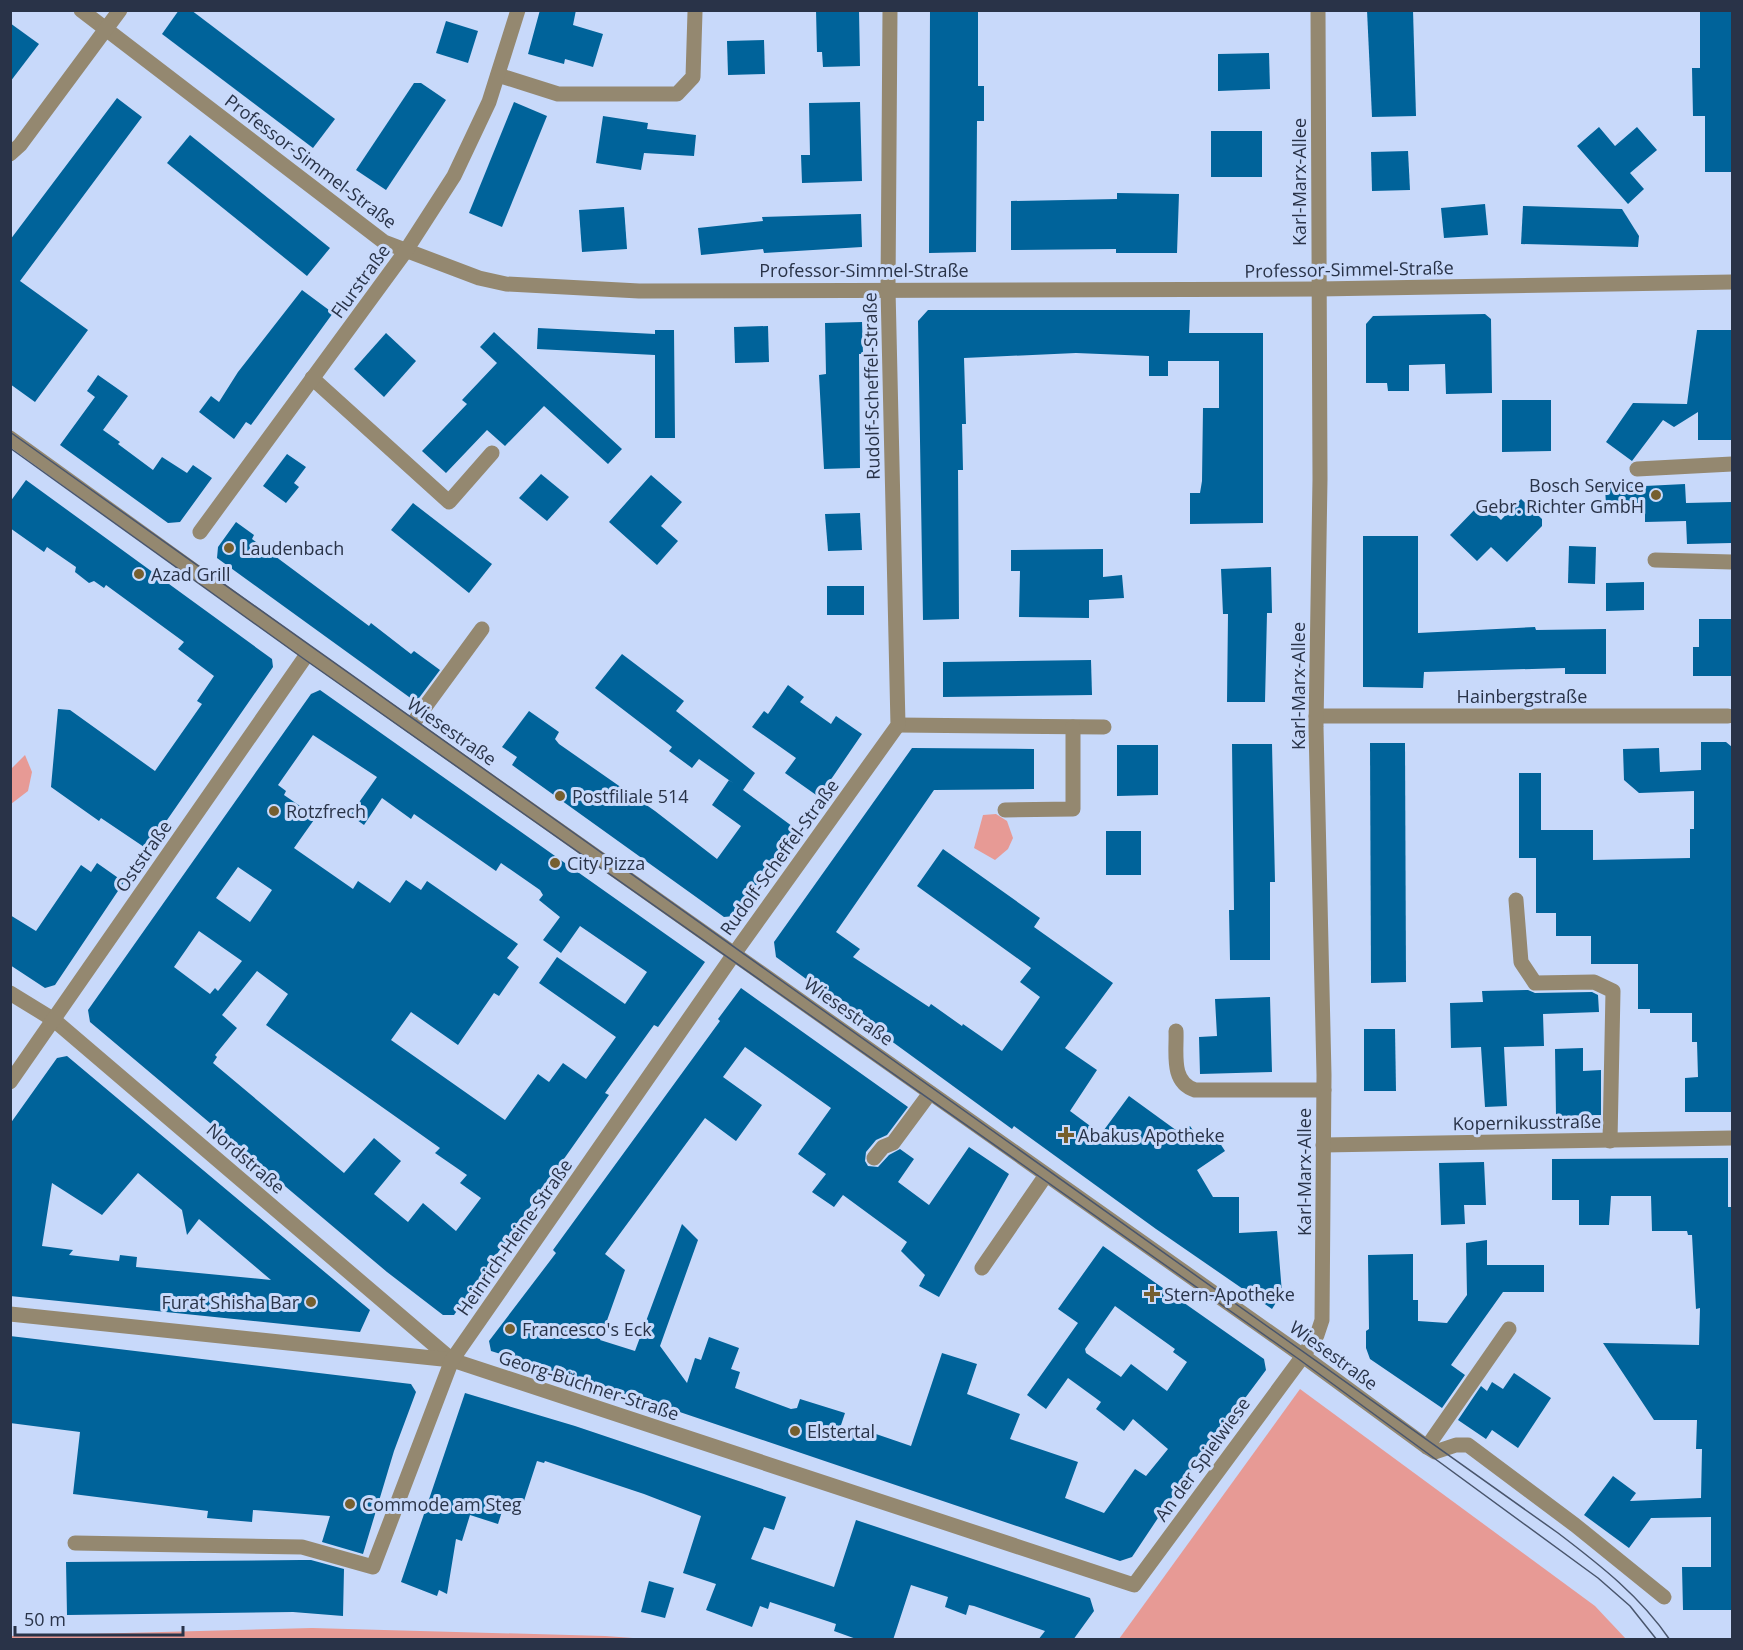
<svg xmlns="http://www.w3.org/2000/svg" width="1743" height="1650" font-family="'Open Sans',sans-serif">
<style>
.green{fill:#e79a95}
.building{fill:#00639a;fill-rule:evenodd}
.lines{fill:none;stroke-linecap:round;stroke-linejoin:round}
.minor{stroke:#948870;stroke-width:15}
.tram{stroke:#49556c;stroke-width:1.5}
.poi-dot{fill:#765f2f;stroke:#c8d9fa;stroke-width:2}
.labels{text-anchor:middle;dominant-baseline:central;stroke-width:6;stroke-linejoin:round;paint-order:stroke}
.street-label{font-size:18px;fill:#293348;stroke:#c8d9fa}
.poi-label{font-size:18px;fill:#293348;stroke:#c8d9fa;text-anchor:start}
</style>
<rect width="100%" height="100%" fill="#c8d9fa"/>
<g class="green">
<path d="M 25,755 L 32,772 L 28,791 L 11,804 L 11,769 Z"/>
<path d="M 996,814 L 1007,821 L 1013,838 L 1008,849 L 995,860 L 974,848 L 983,815 Z"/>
<path d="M 1300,1389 L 1595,1606 L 1626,1639 L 1119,1639 Z"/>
<path d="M 312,1628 L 605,1636 L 647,1639 L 10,1639 L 11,1636 Z"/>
</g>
<g class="building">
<path d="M 179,10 L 191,10 L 335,119 L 313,148 L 162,34 Z"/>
<path d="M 540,10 L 576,10 L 573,25 L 603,34 L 593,67 L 565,59 L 564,64 L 528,54 Z"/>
<path d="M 816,10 L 859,10 L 860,66 L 823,67 L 822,52 L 817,52 Z"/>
<path d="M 930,10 L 978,10 L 978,86 L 984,86 L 984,121 L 977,121 L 976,252 L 929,253 Z"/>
<path d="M 1367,10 L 1413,10 L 1416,116 L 1372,117 Z"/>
<path d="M 1700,10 L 1732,10 L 1732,172 L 1705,172 L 1705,116 L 1693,116 L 1692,68 L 1700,68 Z"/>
<path d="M 446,21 L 478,31 L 468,63 L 436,53 Z"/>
<path d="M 10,23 L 39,44 L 10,82 Z"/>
<path d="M 764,40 L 765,74 L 728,75 L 727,41 Z"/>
<path d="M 1269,53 L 1270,89 L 1218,91 L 1218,54 Z"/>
<path d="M 414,83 L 421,83 L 446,100 L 386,190 L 356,170 Z"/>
<path d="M 117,98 L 142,117 L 20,281 L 88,330 L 35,402 L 10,384 L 10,240 Z"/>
<path d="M 514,102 L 547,116 L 502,227 L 469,213 Z"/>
<path d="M 860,102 L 862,181 L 802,183 L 801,155 L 810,155 L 809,103 Z"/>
<path d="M 603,116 L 648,123 L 647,129 L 696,135 L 694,156 L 644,153 L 641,170 L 596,163 Z"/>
<path d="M 1599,127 L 1615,146 L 1637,127 L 1657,150 L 1630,173 L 1644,189 L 1628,204 L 1577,146 Z"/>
<rect x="1211" y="131" width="51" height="46"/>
<path d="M 190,135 L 330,248 L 307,276 L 167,163 Z"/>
<path d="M 1408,151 L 1410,190 L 1372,191 L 1371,152 Z"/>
<path d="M 1117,193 L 1179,194 L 1177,253 L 1116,253 L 1116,249 L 1011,250 L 1011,201 L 1117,199 Z"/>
<path d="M 1485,204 L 1488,235 L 1444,238 L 1441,208 Z"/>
<path d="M 1523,206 L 1622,209 L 1639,236 L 1638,247 L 1521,244 Z"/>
<path d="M 624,207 L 627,249 L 582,252 L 579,210 Z"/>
<path d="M 861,214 L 862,247 L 764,253 L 763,249 L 701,255 L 698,228 L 763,221 L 762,217 Z"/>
<path d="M 302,290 L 333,313 L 251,425 L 246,422 L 234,439 L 199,412 L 211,396 L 219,402 L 238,372 Z"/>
<path d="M 928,310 L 1190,310 L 1189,333 L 1263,333 L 1263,523 L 1190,524 L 1190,493 L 1200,493 L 1202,481 L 1203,408 L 1219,408 L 1219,361 L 1168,361 L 1168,376 L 1149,376 L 1149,356 L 1076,353 L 964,358 L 966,424 L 962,424 L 963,470 L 958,470 L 959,619 L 923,620 L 918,321 Z"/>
<path d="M 1485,314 L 1491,319 L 1492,393 L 1446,394 L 1445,364 L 1409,365 L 1409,391 L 1388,391 L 1387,383 L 1366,383 L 1366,324 L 1373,316 Z"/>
<path d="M 862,322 L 863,354 L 859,354 L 860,468 L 824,469 L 819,375 L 826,374 L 825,323 Z"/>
<path d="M 768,326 L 769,362 L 735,363 L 734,327 Z"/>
<path d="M 538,328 L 655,334 L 655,330 L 674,330 L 675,438 L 655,438 L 655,355 L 537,349 Z"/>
<path d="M 1697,330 L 1732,330 L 1731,440 L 1698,440 L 1698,412 L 1674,427 L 1663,420 L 1632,461 L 1606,442 L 1633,403 L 1687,404 Z"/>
<path d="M 494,332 L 622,449 L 608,464 L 544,406 L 505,446 L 487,430 L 446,473 L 422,451 L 467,404 L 462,400 L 497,363 L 480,347 Z"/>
<path d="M 386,333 L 416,361 L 384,397 L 354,369 Z"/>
<path d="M 98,375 L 128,396 L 103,430 L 120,442 L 118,444 L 153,470 L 162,457 L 187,473 L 193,465 L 212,478 L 180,522 L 168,523 L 60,445 L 95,397 L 87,391 Z"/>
<path d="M 1502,400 L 1551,400 L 1551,451 L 1502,452 Z"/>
<path d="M 287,454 L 306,467 L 294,483 L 299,487 L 286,503 L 263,486 Z"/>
<path d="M 541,474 L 569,497 L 547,521 L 519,498 Z"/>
<path d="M 651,475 L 682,502 L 661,526 L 678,541 L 657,565 L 609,522 Z"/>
<path d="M 26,480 L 272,659 L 273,667 L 147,849 L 101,818 L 99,821 L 51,787 L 58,709 L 70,710 L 155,771 L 202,704 L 197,701 L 214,676 L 178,649 L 184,642 L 106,585 L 104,588 L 94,581 L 89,583 L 75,572 L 76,567 L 47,547 L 44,552 L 10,528 L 10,502 Z"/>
<path d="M 1685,484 L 1686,503 L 1732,502 L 1732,543 L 1687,544 L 1686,521 L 1645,522 L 1645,503 L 1606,504 L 1605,488 Z"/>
<path d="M 1521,499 L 1542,519 L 1542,526 L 1507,562 L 1491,547 L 1477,561 L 1450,535 L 1482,502 L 1501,520 Z"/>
<path d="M 413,503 L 492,564 L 469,593 L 391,530 Z"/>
<path d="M 860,513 L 862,550 L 828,551 L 825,514 Z"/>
<path d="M 236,522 L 254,535 L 252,539 L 369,626 L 371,623 L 411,654 L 414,651 L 440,670 L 416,702 L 217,558 L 218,547 Z"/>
<path d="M 1363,536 L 1418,536 L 1418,633 L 1535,627 L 1536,630 L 1606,629 L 1606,674 L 1565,674 L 1565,668 L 1424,672 L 1423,688 L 1363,687 Z"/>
<path d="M 1569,546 L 1596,547 L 1595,584 L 1568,583 Z"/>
<path d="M 1103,549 L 1103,577 L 1122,575 L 1124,598 L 1089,600 L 1089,618 L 1019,617 L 1020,571 L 1011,571 L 1011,550 Z"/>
<path d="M 1271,567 L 1272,613 L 1267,613 L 1265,702 L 1227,702 L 1228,614 L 1223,614 L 1221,569 Z"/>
<path d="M 1644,582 L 1644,610 L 1606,611 L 1606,583 Z"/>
<rect x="827" y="586" width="37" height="29"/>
<path d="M 1699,619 L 1732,619 L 1732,676 L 1693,676 L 1693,647 L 1699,647 Z"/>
<path d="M 622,654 L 684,701 L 676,711 L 755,773 L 743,790 L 796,829 L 734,916 L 724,917 L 512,765 L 517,757 L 502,747 L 529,711 L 559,732 L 555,739 L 559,744 L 655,811 L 717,859 L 741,826 L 712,805 L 729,780 L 733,783 L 699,759 L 692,768 L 669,751 L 672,747 L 595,688 Z"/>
<path d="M 1091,660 L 1092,695 L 943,697 L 943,662 Z"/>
<path d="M 788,685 L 804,697 L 800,702 L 831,724 L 836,716 L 862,734 L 819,797 L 785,773 L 796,758 L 752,727 L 764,711 L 768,714 Z"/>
<path d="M 320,690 L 705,962 L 658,1027 L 654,1025 L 605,1093 L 609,1095 L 454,1315 L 443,1315 L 387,1272 L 90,1022 L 88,1010 L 311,694 ZM 313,735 L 377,777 L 350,815 L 364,825 L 382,798 L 411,819 L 414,814 L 496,871 L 501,863 L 540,890 L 543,895 L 539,900 L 560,917 L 543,940 L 561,953 L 580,926 L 647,972 L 625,1004 L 557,957 L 539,983 L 616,1037 L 586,1079 L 563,1063 L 549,1082 L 538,1074 L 505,1120 L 391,1040 L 411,1012 L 458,1045 L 494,993 L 499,996 L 519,967 L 507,958 L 518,944 L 427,881 L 421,890 L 406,880 L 390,903 L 358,881 L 353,889 L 294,848 L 316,817 L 284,795 L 286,791 L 278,785 ZM 238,867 L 272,890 L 250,922 L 216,898 ZM 199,931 L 242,961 L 218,991 L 215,988 L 210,994 L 174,967 ZM 257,971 L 288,994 L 266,1025 L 440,1148 L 435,1153 L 467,1175 L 460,1183 L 481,1198 L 456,1231 L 423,1203 L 408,1222 L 374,1194 L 401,1161 L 374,1138 L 344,1173 L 213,1063 L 217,1057 L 215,1055 L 237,1028 L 222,1015 Z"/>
<path d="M 1701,742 L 1726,742 L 1732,747 L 1732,1112 L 1685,1112 L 1685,1078 L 1698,1077 L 1697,1042 L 1692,1042 L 1692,1013 L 1650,1013 L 1650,1009 L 1638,1009 L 1638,964 L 1591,964 L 1591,936 L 1556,936 L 1556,913 L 1536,913 L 1536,858 L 1519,858 L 1519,773 L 1541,773 L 1541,830 L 1593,830 L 1593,860 L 1690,858 L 1690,829 L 1694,829 L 1694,791 L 1639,793 L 1624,780 L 1623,749 L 1659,748 L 1660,772 L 1701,770 Z"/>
<path d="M 1370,743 L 1405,743 L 1406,982 L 1371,983 Z"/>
<path d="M 1232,744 L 1272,744 L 1275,882 L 1270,882 L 1270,960 L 1230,960 L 1229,910 L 1234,910 Z"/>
<path d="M 1117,745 L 1158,745 L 1158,795 L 1117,796 Z"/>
<path d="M 912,748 L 1034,749 L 1034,789 L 934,790 L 836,932 L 860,949 L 853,957 L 929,1007 L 931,1004 L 962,1026 L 963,1024 L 1002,1051 L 1040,997 L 1020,982 L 1031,968 L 917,886 L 943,849 L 1040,918 L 1034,927 L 1113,983 L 1065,1048 L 1097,1070 L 1070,1111 L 1101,1134 L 1129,1096 L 1180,1133 L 1190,1126 L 1199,1139 L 1212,1131 L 1225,1151 L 1197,1170 L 1213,1197 L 1239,1197 L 1239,1233 L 1277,1231 L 1282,1293 L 1272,1309 L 1156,1229 L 1014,1126 L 1012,1129 L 776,957 L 774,942 Z"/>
<rect x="1106" y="831" width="35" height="44"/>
<path d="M 97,863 L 124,882 L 55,985 L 45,988 L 10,965 L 10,915 L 36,931 L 81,865 L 91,872 Z"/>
<path d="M 741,988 L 908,1107 L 887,1135 L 876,1140 L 866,1152 L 865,1161 L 868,1166 L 878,1167 L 889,1155 L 900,1149 L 914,1159 L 898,1182 L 929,1205 L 969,1147 L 1009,1174 L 939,1297 L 919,1286 L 925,1275 L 901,1251 L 907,1242 L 843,1195 L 834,1207 L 812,1192 L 826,1174 L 798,1154 L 831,1108 L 745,1047 L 723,1077 L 762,1105 L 736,1141 L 705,1118 L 605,1254 L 625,1270 L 600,1340 L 635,1351 L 682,1224 L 698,1240 L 660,1346 L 687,1383 L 695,1358 L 701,1360 L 709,1337 L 739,1348 L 731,1369 L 740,1372 L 735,1388 L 791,1409 L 797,1408 L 800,1399 L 845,1413 L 840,1428 L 874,1439 L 876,1434 L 911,1446 L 942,1353 L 977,1364 L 967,1394 L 1020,1414 L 1010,1439 L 1078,1462 L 1065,1498 L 1104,1513 L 1135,1469 L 1146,1476 L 1168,1449 L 1133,1419 L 1124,1431 L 1096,1409 L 1101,1402 L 1068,1378 L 1046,1409 L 1027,1395 L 1078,1323 L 1058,1309 L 1103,1246 L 1264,1359 L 1266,1370 L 1178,1488 L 1132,1557 L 1120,1561 L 659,1405 L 491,1351 L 489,1341 L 556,1253 L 553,1250 L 720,1021 L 718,1019 ZM 1115,1306 L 1175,1349 L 1173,1352 L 1187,1362 L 1167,1391 L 1131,1364 L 1121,1377 L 1086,1353 L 1085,1349 Z"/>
<path d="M 1528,990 L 1535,993 L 1592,992 L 1598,995 L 1599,1012 L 1543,1014 L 1544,1046 L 1504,1047 L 1507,1106 L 1485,1107 L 1481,1047 L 1451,1048 L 1450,1003 L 1483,1002 L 1482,991 Z"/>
<path d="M 1270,997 L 1272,1072 L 1200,1074 L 1199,1037 L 1217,1036 L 1215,999 Z"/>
<path d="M 1364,1029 L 1395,1029 L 1396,1091 L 1364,1091 Z"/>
<path d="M 1583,1048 L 1583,1071 L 1601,1070 L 1601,1115 L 1556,1116 L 1555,1049 Z"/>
<path d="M 67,1056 L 370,1310 L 360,1332 L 10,1296 L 10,1124 L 57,1058 ZM 138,1173 L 182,1210 L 187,1235 L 199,1219 L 271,1280 L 136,1267 L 137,1257 L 120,1255 L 119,1261 L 69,1255 L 73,1250 L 42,1246 L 52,1183 L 102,1215 Z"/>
<path d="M 1728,1158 L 1728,1207 L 1732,1207 L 1732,1610 L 1683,1610 L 1682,1567 L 1711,1567 L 1711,1517 L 1651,1518 L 1629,1548 L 1584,1515 L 1613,1476 L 1636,1493 L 1630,1501 L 1701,1498 L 1702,1449 L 1696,1449 L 1697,1420 L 1654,1420 L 1603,1343 L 1699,1345 L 1700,1308 L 1696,1309 L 1692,1235 L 1688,1235 L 1687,1231 L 1652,1231 L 1651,1196 L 1611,1196 L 1609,1225 L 1579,1225 L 1579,1200 L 1552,1200 L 1552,1159 Z"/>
<path d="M 1484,1162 L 1486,1205 L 1464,1205 L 1465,1224 L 1441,1225 L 1439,1163 Z"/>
<path d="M 1487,1240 L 1487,1265 L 1544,1265 L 1544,1292 L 1503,1292 L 1451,1365 L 1465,1375 L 1442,1408 L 1370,1359 L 1366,1348 L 1366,1331 L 1369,1329 L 1368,1255 L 1413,1254 L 1413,1300 L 1418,1300 L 1418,1321 L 1447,1323 L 1467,1295 L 1466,1243 Z"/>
<path d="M 10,1336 L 411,1384 L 416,1392 L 394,1451 L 363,1554 L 322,1542 L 330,1516 L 253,1510 L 252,1522 L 207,1518 L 208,1511 L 73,1494 L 80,1432 L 10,1423 Z"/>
<path d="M 1514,1373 L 1551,1398 L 1518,1448 L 1492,1430 L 1486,1439 L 1458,1420 L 1481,1386 L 1487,1391 L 1492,1382 L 1503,1389 Z"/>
<path d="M 465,1393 L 575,1426 L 786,1497 L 774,1530 L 764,1527 L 751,1559 L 834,1587 L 856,1520 L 1090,1598 L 1094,1611 L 1073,1640 L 1038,1640 L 1045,1631 L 974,1606 L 969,1605 L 966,1615 L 945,1607 L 948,1597 L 911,1585 L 893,1640 L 859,1640 L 834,1631 L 836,1624 L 770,1602 L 768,1609 L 760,1606 L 752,1627 L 706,1610 L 716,1584 L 683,1573 L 701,1516 L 644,1494 L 545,1461 L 544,1463 L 537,1461 L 523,1504 L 506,1499 L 498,1524 L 470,1515 L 462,1541 L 456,1539 L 447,1594 L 439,1590 L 437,1596 L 401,1582 Z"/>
<path d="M 301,1560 L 311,1560 L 344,1569 L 343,1616 L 293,1612 L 67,1615 L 66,1562 Z"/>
<path d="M 649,1581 L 674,1588 L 665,1618 L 641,1612 Z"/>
</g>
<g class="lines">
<g class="minor">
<path d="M 81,10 L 384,242 L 479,278 L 506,284 L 639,291 L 1318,289 L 1732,282"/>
<path d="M 498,75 L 558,94 L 677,94 L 693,77 L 695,12"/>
<path d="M 10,154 L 20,145 L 120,10"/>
<path d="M 312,378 L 449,502 L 492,453"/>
<path d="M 10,438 L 308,653 L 1303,1356 L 1427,1447 L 1435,1452 L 1456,1445 L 1468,1445 L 1575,1525 L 1664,1597"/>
<path d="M 1637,469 L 1732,464"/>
<path d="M 200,532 L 405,252 L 454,176 L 489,102 L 518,10"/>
<path d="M 1655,560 L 1732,562"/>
<path d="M 1316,716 L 1728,716"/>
<path d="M 898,725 L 1104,727"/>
<path d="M 411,726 L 482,629"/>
<path d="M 1005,810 L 1073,809 L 1073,727"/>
<path d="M 1516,900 L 1521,962 L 1535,983 L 1594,982 L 1613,991 L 1610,1141"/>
<path d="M 10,993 L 54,1020 L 452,1360"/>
<path d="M 1176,1031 C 1177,1052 1170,1082 1195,1090 L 1324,1090"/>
<path d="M 10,1082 L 308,653"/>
<path d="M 1323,1145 L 1732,1138"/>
<path d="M 874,1158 L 883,1147 L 893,1143 L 930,1093"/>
<path d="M 982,1268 L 1046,1175"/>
<path d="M 10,1314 L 452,1360 L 1134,1585 L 1303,1356 L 1317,1335 L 1322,1320 L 1324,1075 L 1316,727 L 1320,479 L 1318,10"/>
<path d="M 1427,1447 L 1509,1329"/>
<path d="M 75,1543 L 302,1547 L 373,1567 L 452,1360 L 734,954 L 898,725 L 888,289 L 890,10"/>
</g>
<g class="tram">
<path d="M 10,432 L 1558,1533 C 1600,1565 1640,1596 1670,1640"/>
<path d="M 10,448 L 304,659 L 1300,1360 L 1598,1578 L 1630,1606 L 1657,1640"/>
</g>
</g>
<g class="poi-dot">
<circle cx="1656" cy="495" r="6"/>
<circle cx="229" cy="548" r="6"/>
<circle cx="139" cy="574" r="6"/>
<circle cx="560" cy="796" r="6"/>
<circle cx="274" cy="811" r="6"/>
<circle cx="555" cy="863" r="6"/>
<path d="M1063 1126h6v6h6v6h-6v6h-6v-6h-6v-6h6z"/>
<path d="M1149 1285h6v6h6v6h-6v6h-6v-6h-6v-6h6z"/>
<circle cx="311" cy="1302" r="6"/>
<circle cx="510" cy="1329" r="6"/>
<circle cx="795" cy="1431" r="6"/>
<circle cx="350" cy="1504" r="6"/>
</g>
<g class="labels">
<g class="street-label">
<text transform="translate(311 161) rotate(37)">Professor-Simmel-Straße</text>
<text transform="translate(1299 182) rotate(-90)">Karl-Marx-Allee</text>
<text transform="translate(1349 269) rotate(-1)">Professor-Simmel-Straße</text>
<text x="864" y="270">Professor-Simmel-Straße</text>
<text transform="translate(360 281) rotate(-54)">Flurstraße</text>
<text transform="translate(871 386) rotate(-91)">Rudolf-Scheffel-Straße</text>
<text transform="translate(1298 686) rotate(-90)">Karl-Marx-Allee</text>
<text x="1522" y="696">Hainbergstraße</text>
<text transform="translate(452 731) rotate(35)">Wiesestraße</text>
<text transform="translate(143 856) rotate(-55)">Oststraße</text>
<text transform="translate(779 857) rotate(-54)">Rudolf-Scheffel-Straße</text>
<text transform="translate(849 1011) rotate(35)">Wiesestraße</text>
<text transform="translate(1527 1122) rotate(-1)">Kopernikusstraße</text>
<text transform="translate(246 1158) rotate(41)">Nordstraße</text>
<text transform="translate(1304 1172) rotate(-90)">Karl-Marx-Allee</text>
<text transform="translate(514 1237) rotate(-55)">Heinrich-Heine-Straße</text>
<text transform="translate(1334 1355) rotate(36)">Wiesestraße</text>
<text transform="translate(589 1385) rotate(18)">Georg-Büchner-Straße</text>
<text transform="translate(1202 1459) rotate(-54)">An der Spielwiese</text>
</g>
<g class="poi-label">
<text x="1644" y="485" text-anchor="end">Bosch Service<tspan x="1644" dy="21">Gebr. Richter GmbH</tspan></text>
<text x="241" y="548">Laudenbach</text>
<text x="151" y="574">Azad Grill</text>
<text x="572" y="796">Postfiliale 514</text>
<text x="286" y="811">Rotzfrech</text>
<text x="567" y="863">City Pizza</text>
<text x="1078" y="1135">Abakus Apotheke</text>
<text x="1164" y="1294">Stern-Apotheke</text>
<text x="299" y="1302" text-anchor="end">Furat Shisha Bar</text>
<text x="522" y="1329">Francesco's Eck</text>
<text x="807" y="1431">Elstertal</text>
<text x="362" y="1504">Commode am Steg</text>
</g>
</g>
<rect width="1743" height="1650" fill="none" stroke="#293348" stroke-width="24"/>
<path d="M15 1626v9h168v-9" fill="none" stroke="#293348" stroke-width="3"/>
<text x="24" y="1626" font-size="18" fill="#293348" stroke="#c8d9fa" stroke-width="4.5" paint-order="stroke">50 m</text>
</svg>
